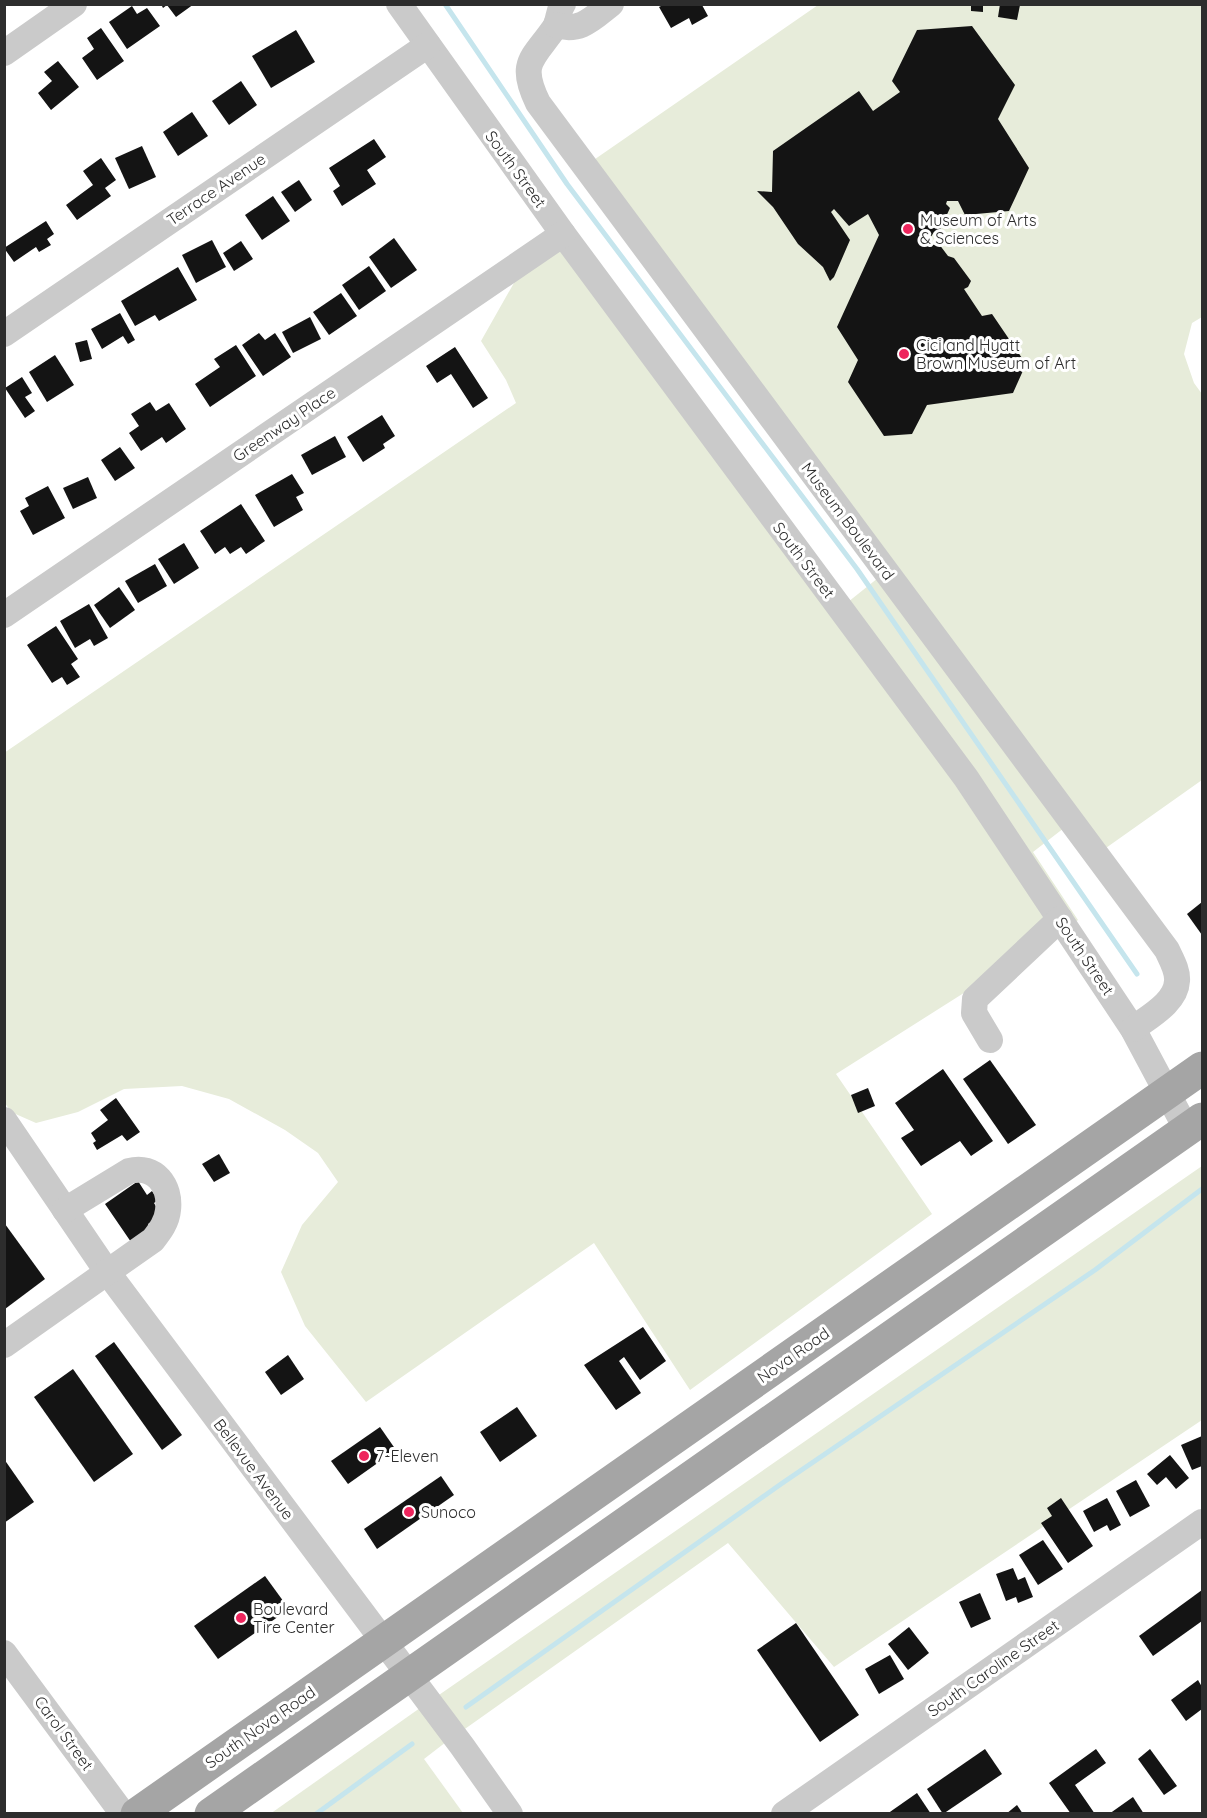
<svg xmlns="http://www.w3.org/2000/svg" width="1207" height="1818" font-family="Quicksand,sans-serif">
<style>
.green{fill:#e7ecda}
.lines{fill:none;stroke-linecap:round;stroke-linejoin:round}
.stream{stroke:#c5e5ed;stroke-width:5}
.building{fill:#141414}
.minor{stroke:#cacaca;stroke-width:26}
.major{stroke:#a5a5a5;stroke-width:33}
.poi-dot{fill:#ee255d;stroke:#fff;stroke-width:2}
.labels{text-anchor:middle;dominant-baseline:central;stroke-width:6;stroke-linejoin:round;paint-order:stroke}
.street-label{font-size:16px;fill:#2d2d2d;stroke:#fff}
.poi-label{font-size:16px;fill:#2d2d2d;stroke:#fff;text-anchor:start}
</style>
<rect width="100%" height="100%" fill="#fff"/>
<g class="green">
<path d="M 818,5 L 1202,5 L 1202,317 L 1192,323 L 1184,354 L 1194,383 L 1202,394 L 1202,780 L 1096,855 L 585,166 Z"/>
<path d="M 560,246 L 958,783 L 1048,918 L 978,984 L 836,1074 L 932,1214 L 690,1390 L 594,1243 L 366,1402 L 305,1326 L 281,1272 L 302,1225 L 338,1182 L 318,1153 L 285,1130 L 229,1099 L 182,1086 L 124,1089 L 78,1112 L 36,1123 L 11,1112 L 5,1103 L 4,753 L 516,403 L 506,380 L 481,341 L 519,274 Z"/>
<path d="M 878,578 L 1064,828 L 1033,852 L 1078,920 L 1074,923 L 848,602 Z"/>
<path d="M 1202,1166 L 1202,1420 L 834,1667 L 728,1543 L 462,1731 L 436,1697 Z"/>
<path d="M 420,1708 L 446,1742 L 424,1759 L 463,1813 L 270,1814 Z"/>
</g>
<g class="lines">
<g class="stream">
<path d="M 445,4 L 567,184 L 857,569 L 1137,974"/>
<path d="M 466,1707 L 781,1484 L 1095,1270 L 1202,1189"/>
<path d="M 316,1814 L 412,1744"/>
</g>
</g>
<g class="building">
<path d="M 161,4 L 194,4 L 176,17 L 167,5 L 163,8 Z"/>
<path d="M 971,4 L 983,4 L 983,12 L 971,11 Z"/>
<path d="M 1000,4 L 1020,5 L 1017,20 L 998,17 Z"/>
<path d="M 663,5 L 702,5 L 708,16 L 692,25 L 689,18 L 671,28 L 659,7 Z"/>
<path d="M 132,6 L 137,14 L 147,8 L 160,26 L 127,49 L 109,22 Z"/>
<path d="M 972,26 L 1015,85 L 998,119 L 1029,168 L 1009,211 L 965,215 L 958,201 L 947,201 L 946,204 L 950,208 L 938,234 L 934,232 L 925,246 L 939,244 L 948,256 L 954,258 L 971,281 L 968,287 L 964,289 L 982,316 L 992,314 L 1026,364 L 1013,393 L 927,405 L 912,434 L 884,436 L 848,382 L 858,360 L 837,327 L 879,235 L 868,214 L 849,226 L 834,209 L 831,212 L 850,240 L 834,277 L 830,281 L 823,267 L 798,244 L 773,207 L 757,191 L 772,192 L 773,151 L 859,91 L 873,111 L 900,92 L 892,81 L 917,30 Z"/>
<path d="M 101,28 L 124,61 L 97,80 L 82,58 L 94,49 L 87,38 Z"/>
<path d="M 296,30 L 315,62 L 271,88 L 252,56 Z"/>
<path d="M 58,61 L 79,87 L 51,110 L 38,93 L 52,81 L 44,72 Z"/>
<path d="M 241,81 L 257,105 L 229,125 L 212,101 Z"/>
<path d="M 192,112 L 208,136 L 178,156 L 163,132 Z"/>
<path d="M 374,139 L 386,157 L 367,170 L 376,184 L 342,206 L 333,191 L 340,186 L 329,168 Z"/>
<path d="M 142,146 L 156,177 L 129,189 L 115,158 Z"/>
<path d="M 101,158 L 116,180 L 105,188 L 111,196 L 77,220 L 66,205 L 93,185 L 83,171 Z"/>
<path d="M 299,180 L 312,200 L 295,212 L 281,192 Z"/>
<path d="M 273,196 L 290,221 L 262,240 L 245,215 Z"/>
<path d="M 46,221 L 54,234 L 47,239 L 51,245 L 39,252 L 36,247 L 14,262 L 4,248 Z"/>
<path d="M 394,238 L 417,270 L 391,288 L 369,257 Z"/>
<path d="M 212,240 L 226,267 L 196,283 L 182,255 Z"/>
<path d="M 241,241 L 253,259 L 234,271 L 223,253 Z"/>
<path d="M 369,266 L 386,291 L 359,310 L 342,285 Z"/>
<path d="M 178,267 L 197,300 L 159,321 L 155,315 L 135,326 L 121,301 Z"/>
<path d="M 341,293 L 357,316 L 329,335 L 313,312 Z"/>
<path d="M 120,313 L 135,340 L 128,344 L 123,336 L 102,349 L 91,329 Z"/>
<path d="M 310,317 L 321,339 L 293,353 L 282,332 Z"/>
<path d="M 259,333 L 265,340 L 275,333 L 291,357 L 263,376 L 242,345 Z"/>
<path d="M 87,340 L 92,359 L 80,362 L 75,343 Z"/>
<path d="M 236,345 L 256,376 L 210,407 L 195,384 L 220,367 L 214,359 Z"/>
<path d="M 455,347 L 488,398 L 473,408 L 451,374 L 437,383 L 426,366 Z"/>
<path d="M 55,355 L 74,385 L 47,402 L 29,372 Z"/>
<path d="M 22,377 L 32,393 L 25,397 L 35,411 L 25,418 L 5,388 Z"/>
<path d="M 150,402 L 156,411 L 169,403 L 186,429 L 166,443 L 162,437 L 141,451 L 129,433 L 139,426 L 131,414 Z"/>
<path d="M 382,415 L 395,436 L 383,444 L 385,448 L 363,462 L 347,437 Z"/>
<path d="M 335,436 L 346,457 L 312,475 L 301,455 Z"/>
<path d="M 120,447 L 135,468 L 115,481 L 101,460 Z"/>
<path d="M 292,474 L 304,493 L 296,497 L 303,510 L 274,527 L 255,495 Z"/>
<path d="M 88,477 L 97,498 L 73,509 L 63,488 Z"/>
<path d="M 48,486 L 65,518 L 33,535 L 20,511 L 29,506 L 25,498 Z"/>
<path d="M 241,504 L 265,541 L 246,554 L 241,547 L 230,554 L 225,547 L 215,554 L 200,531 Z"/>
<path d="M 184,543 L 199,568 L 174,584 L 158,559 Z"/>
<path d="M 155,564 L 167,586 L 138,603 L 125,581 Z"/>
<path d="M 119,587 L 135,610 L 110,628 L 94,605 Z"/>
<path d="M 89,604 L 108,638 L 94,646 L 90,639 L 75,648 L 60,621 Z"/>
<path d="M 56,626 L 78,659 L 71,664 L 80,677 L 67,685 L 62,677 L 52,683 L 27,645 Z"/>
<path d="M 1202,902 L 1202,935 L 1187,914 Z"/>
<path d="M 990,1060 L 1036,1125 L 1008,1144 L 963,1079 Z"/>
<path d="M 943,1069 L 993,1141 L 971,1156 L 960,1141 L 921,1166 L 901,1138 L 914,1130 L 895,1103 Z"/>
<path d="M 868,1088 L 875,1106 L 858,1113 L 851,1095 Z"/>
<path d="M 116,1098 L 140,1132 L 127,1141 L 122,1135 L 97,1150 L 93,1143 L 96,1141 L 91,1133 L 108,1120 L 100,1110 Z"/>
<path d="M 219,1154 L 230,1173 L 214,1182 L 202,1164 Z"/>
<path d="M 138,1181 L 147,1195 L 152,1191 L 158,1200 L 154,1203 L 161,1215 L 148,1224 L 150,1228 L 131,1242 L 105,1204 Z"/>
<path d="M 5,1224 L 45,1279 L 5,1309 Z"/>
<path d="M 643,1327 L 666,1361 L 640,1380 L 624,1357 L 619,1361 L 641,1393 L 616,1410 L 584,1365 Z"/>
<path d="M 114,1342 L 182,1435 L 162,1450 L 95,1356 Z"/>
<path d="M 288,1355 L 304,1379 L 281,1395 L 265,1372 Z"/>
<path d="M 73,1369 L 133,1454 L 94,1482 L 34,1397 Z"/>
<path d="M 517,1407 L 537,1436 L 500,1462 L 480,1432 Z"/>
<path d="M 380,1427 L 396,1450 L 348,1484 L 331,1461 Z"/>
<path d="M 1202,1436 L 1202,1466 L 1192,1470 L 1181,1445 Z"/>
<path d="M 1170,1455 L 1189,1478 L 1176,1489 L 1166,1477 L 1157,1485 L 1147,1474 Z"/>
<path d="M 4,1459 L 34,1502 L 4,1523 Z"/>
<path d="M 441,1476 L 454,1495 L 377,1549 L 364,1529 Z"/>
<path d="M 1136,1480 L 1150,1506 L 1130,1517 L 1116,1491 Z"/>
<path d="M 1061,1498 L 1093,1546 L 1068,1563 L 1041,1523 L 1052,1516 L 1047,1508 Z"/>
<path d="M 1107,1498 L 1121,1525 L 1110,1531 L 1107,1525 L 1094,1532 L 1083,1511 Z"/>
<path d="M 1043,1540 L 1063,1569 L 1038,1585 L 1019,1555 Z"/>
<path d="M 1013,1568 L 1018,1580 L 1025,1577 L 1033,1597 L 1018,1603 L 1016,1597 L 1006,1601 L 996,1574 Z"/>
<path d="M 265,1576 L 289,1609 L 218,1659 L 194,1626 Z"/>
<path d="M 1202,1590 L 1202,1621 L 1153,1656 L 1139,1636 Z"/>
<path d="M 980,1593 L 991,1619 L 971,1628 L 959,1602 Z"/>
<path d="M 796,1623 L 859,1715 L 820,1742 L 757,1650 Z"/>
<path d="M 909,1627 L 929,1653 L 908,1670 L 888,1644 Z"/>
<path d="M 890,1655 L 904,1679 L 879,1694 L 865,1669 Z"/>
<path d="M 1198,1680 L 1202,1687 L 1202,1709 L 1186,1721 L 1171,1700 Z"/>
<path d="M 985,1749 L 1002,1774 L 943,1814 L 927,1789 Z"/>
<path d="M 1096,1749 L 1106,1763 L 1075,1785 L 1095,1814 L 1071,1814 L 1049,1783 Z"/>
<path d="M 1150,1749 L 1177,1786 L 1164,1795 L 1138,1759 Z"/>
<path d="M 917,1793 L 931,1814 L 887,1814 Z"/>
<path d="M 1133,1797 L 1144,1814 L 1109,1814 Z"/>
<path d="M 1017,1805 L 1023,1814 L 1006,1814 Z"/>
</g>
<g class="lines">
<g class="minor">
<path d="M 399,4 L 563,234 L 966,778 L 1133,1029 L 1187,1130"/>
<path d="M 563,4 C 558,11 559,20 555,27 C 533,59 518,62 538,103 L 1167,950 C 1171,959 1178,970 1177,981 C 1176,1003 1148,1017 1133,1029"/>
<path d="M 556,25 C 580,33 593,18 611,4"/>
<path d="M 4,53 L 74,4"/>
<path d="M 4,334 L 428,45"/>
<path d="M 4,615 L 563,234"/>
<path d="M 990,1040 L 974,1013 L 975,999 L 1060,919"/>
<path d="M 4,1120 L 108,1273 L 462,1746 L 510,1814"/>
<path d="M 4,1345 L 153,1240 C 160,1231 167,1222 168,1210 C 171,1186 155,1164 129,1171 L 65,1210"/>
<path d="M 4,1653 L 123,1814"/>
<path d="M 784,1814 L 1202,1522"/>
</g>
<g class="major">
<path d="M 137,1814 L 1202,1068"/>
<path d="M 211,1814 L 1202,1119"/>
</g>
</g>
<g class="poi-dot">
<circle cx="908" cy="229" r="6"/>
<circle cx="904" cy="354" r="6"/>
<circle cx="364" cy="1456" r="6"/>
<circle cx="409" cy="1512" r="6"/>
<circle cx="241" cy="1618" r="6"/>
</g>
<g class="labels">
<g class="street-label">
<text transform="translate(516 169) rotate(54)">South Street</text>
<text transform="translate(216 189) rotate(-34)">Terrace Avenue</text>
<text transform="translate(284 424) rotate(-34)">Greenway Place</text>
<text transform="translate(848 521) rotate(53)">Museum Boulevard</text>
<text transform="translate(804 560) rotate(53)">South Street</text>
<text transform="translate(1085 956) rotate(56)">South Street</text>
<text transform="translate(793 1355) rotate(-35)">Nova Road</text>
<text transform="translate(254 1469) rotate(53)">Bellevue Avenue</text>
<text transform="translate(993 1668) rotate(-35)">South Caroline Street</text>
<text transform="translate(260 1727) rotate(-35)">South Nova Road</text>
<text transform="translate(64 1733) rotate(54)">Carol Street</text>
</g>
<g class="poi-label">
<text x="920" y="220">Museum of Arts<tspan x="920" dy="18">&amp; Sciences</tspan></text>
<text x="916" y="345">Cici and Hyatt<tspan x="916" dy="18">Brown Museum of Art</tspan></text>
<text x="376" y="1456">7-Eleven</text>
<text x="421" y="1512">Sunoco</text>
<text x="253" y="1609">Boulevard<tspan x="253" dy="18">Tire Center</tspan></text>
</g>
</g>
<rect width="1207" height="1818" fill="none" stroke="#2d2d2d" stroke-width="12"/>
</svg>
